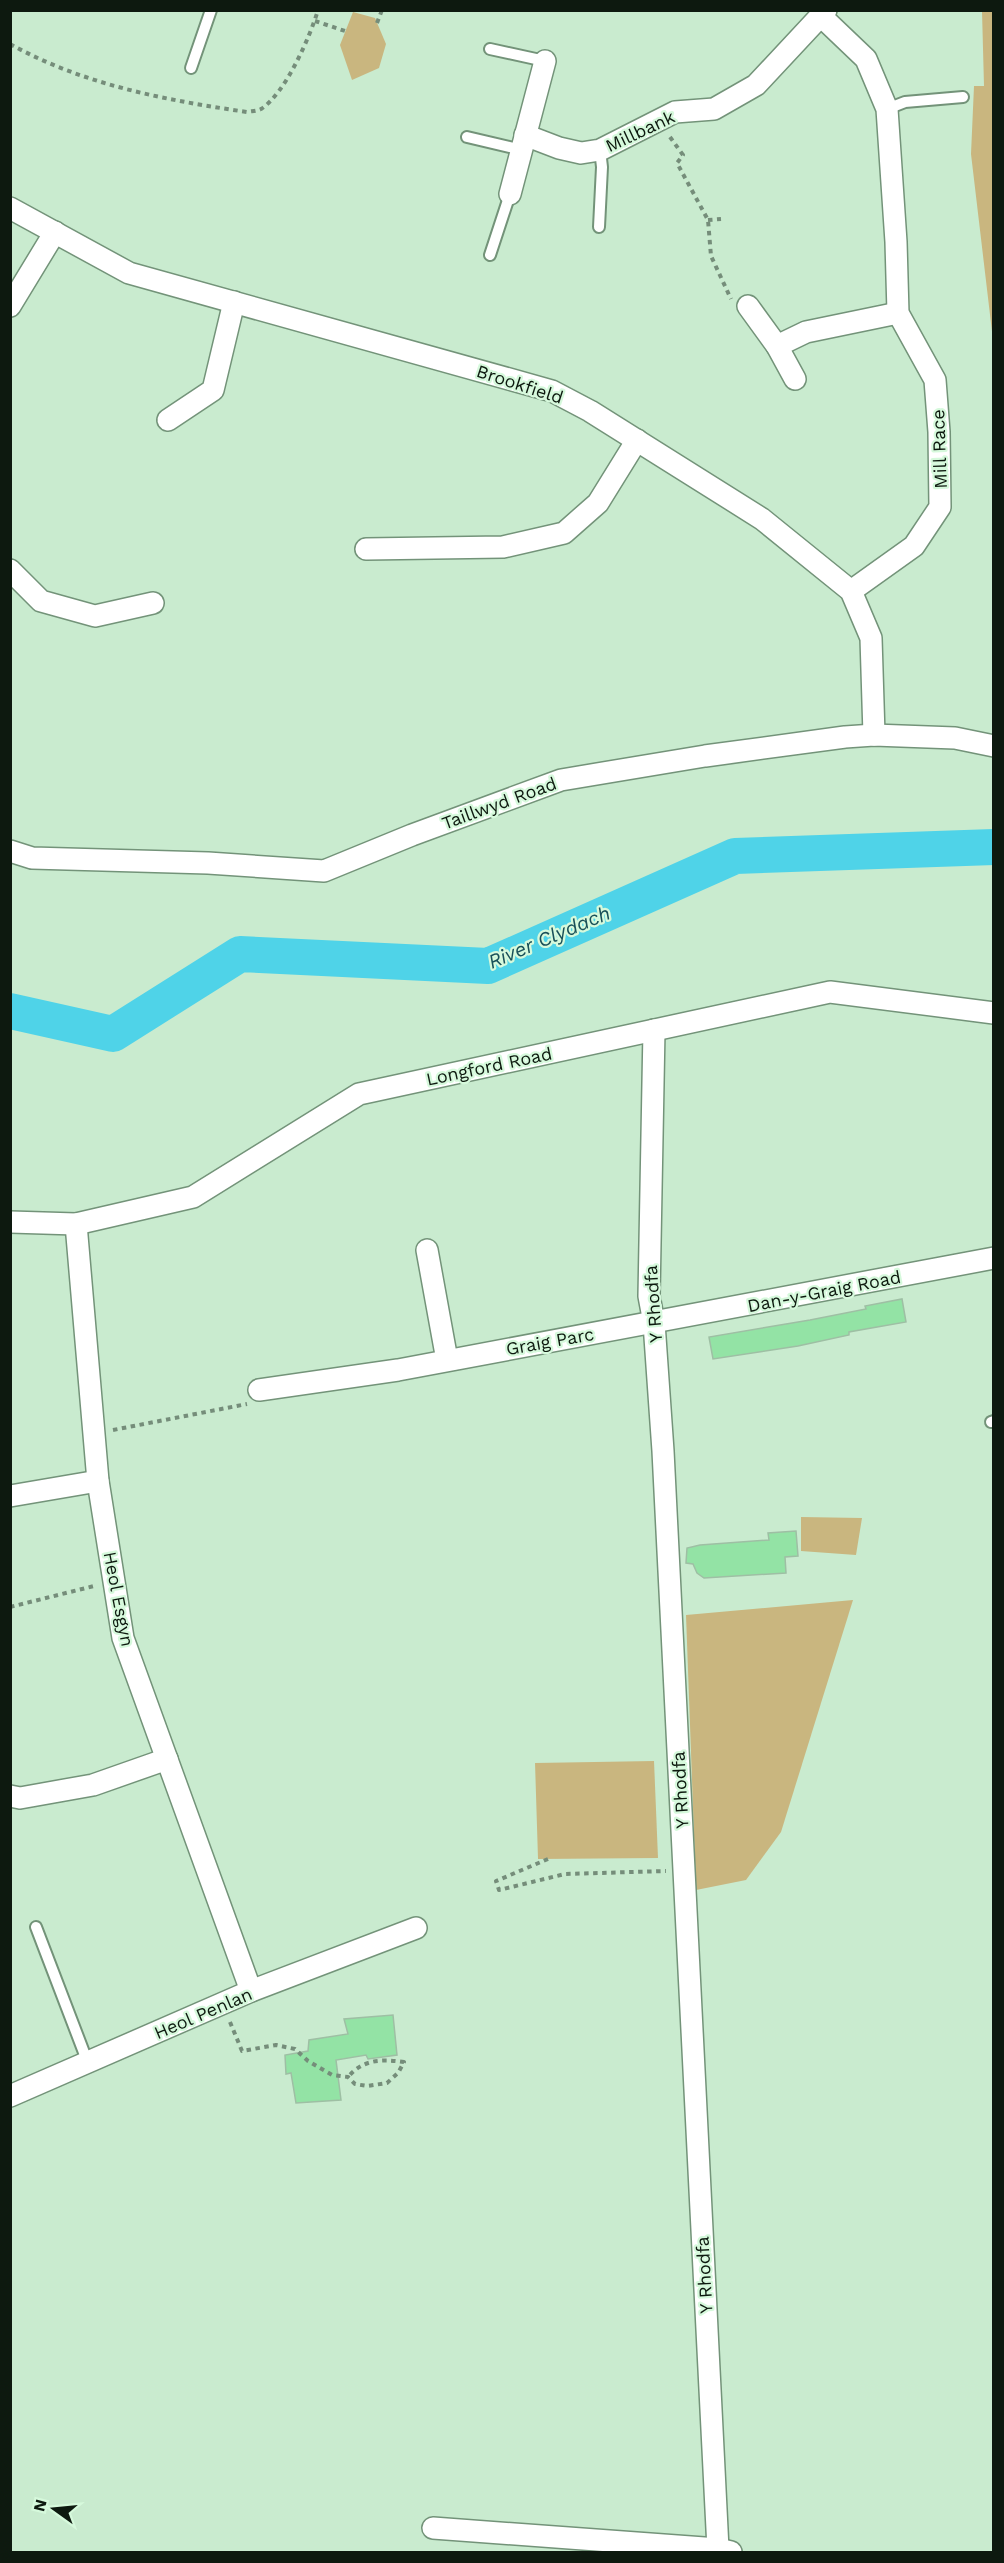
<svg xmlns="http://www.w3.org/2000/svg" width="1004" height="2563" font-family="'Work Sans',sans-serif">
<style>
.green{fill:#c9b67f}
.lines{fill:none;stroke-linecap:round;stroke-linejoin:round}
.river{stroke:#4fd3e8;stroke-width:36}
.building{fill:#93e3a5;stroke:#9ebfa4;stroke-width:1.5}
.service-casing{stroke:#739379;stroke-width:14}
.minor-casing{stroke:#739379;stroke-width:24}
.path{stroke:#758d7a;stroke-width:4;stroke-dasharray:4.5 4.5;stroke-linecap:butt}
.service{stroke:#fff;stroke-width:10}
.minor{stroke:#fff;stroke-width:21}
.labels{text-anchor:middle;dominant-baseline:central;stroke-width:4.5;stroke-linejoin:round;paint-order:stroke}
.street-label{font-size:18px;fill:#0d190f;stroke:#d6f9dc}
.water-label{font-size:20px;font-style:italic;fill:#185059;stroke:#d6f9dc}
</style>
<rect width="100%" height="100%" fill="#c9ebcf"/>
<g class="green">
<path d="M 982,11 L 994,11 L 993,340 L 971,154 L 974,86 L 984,86 Z"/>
<path d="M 353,12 L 375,18 L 386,44 L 379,68 L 352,80 L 340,45 Z"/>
<path d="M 801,1517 L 862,1518 L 856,1555 L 801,1551 Z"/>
<path d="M 853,1600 L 781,1832 L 746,1880 L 696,1890 L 686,1615 Z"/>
<path d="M 654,1761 L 658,1858 L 538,1859 L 535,1763 Z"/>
</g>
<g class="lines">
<path class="river" d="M 10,1011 L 113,1034 L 240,954 L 488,966 L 735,856 L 994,847"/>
</g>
<g class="building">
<path d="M 902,1299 L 906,1322 L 849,1332 L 849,1335 L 798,1346 L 713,1359 L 709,1337 L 810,1320 L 866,1309 L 865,1306 Z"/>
<path d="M 796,1531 L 798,1556 L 785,1557 L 786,1573 L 704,1578 L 697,1573 L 693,1564 L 686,1563 L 687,1548 L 700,1545 L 769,1540 L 768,1533 Z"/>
<path d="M 393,2015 L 397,2055 L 368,2059 L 366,2055 L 336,2060 L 341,2100 L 296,2103 L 291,2073 L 286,2074 L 285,2055 L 308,2051 L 309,2040 L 348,2034 L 344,2019 Z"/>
</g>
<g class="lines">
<g class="service-casing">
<g id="service">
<path d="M 490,49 L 545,61"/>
<path d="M 191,68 L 211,10"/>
<path d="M 887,109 L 905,102 L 963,97"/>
<path d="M 467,137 L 522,150"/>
<path d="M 599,227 L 602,167 L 600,150"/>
<path d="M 490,255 L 510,194"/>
<path d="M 991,1422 L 994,1421"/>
<path d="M 36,1927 L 88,2063"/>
</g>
</g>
<g class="minor-casing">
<g id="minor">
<path d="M 822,17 L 866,59 L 887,109 L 896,242 L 898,313 L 935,380 L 939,432 L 940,507 L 914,546 L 851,591"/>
<path d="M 525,135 L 559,148 L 581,153 L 600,150 L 675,112 L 714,109 L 756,85 L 826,10"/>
<path d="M 510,194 L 545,61"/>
<path d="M 10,208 L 129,273 L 552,391 L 590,411 L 762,519 L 851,591 L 871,638 L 874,735"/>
<path d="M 10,306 L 55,232"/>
<path d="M 748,306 L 777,346 L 795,379"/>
<path d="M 777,346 L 806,332 L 898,313"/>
<path d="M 168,420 L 213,390 L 234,302"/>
<path d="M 366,549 L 503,547 L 564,533 L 598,503 L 637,440"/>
<path d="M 10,570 L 41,601 L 95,616 L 153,603"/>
<path d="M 10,851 L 32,858 L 208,863 L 324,871 L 412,835 L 561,780 L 705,756 L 845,737 L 874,735 L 955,738 L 994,746"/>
<path d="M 654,1030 L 649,1296 L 654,1323 L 663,1451 L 718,2549"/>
<path d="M 10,1222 L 76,1224 L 193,1197 L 359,1094 L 830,992 L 994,1013"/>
<path d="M 76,1224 L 98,1481 L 123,1638 L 251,1991"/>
<path d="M 427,1250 L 447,1360"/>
<path d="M 259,1390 L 398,1370 L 994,1258"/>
<path d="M 10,1496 L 98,1481"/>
<path d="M 10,1796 L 20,1798 L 93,1785 L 167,1759"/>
<path d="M 10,2096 L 251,1991 L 416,1928"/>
<path d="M 433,2528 L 718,2549 L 731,2552"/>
</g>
</g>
<g class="path">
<path d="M 315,21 L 345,31"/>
<path d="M 377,23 L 382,10"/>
<path d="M 10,44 C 84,85 165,100 247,112 C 252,111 257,111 261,109 C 285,94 310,37 318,10"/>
<path d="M 670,137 L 683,155 L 677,163 L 708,220 L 711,256 L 731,299"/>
<path d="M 708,220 L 721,219"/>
<path d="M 113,1430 L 247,1404"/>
<path d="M 10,1607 L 94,1586"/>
<path d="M 548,1859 L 496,1881 L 499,1890 L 565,1874 L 666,1871"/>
<path d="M 230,2022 L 242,2051 L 276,2045 L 295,2049 L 308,2061 L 332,2075 L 348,2077 L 355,2084 L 367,2086 L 387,2083 L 398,2073 L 404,2062 C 382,2059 363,2059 348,2077"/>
</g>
<use href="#service" class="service"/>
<use href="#minor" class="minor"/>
</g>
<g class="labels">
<g class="street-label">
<text transform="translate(640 131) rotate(-25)">Millbank</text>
<text transform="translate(520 384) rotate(18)">Brookfield</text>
<text transform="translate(939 449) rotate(-92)">Mill Race</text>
<text transform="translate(499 803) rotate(-20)">Taillwyd Road</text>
<text transform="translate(489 1066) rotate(-12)">Longford Road</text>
<text transform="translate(824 1291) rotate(-11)">Dan-y-Graig Road</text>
<text transform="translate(653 1304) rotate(-94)">Y Rhodfa</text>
<text transform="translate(550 1341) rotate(-10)">Graig Parc</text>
<text transform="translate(119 1599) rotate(79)">Heol Esgyn</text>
<text transform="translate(680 1790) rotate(-93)">Y Rhodfa</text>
<text transform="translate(203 2013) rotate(-23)">Heol Penlan</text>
<text transform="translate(704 2275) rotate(-93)">Y Rhodfa</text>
</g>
<g class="water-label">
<text transform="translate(549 937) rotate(-23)">River Clydach</text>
</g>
</g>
<rect width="1004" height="2563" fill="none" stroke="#0d190f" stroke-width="24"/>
<g transform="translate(54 2509) rotate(285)" stroke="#d6f9dc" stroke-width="4.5" paint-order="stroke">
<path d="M0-4.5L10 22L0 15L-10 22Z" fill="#0d190f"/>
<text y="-9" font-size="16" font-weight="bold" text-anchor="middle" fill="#0d190f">N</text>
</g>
</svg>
